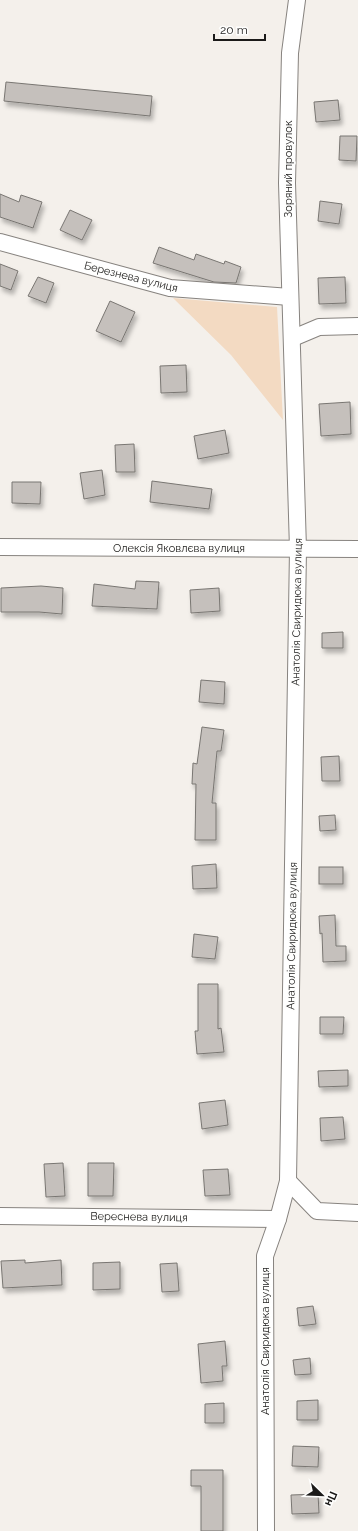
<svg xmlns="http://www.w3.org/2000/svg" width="358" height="1531" font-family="Raleway,sans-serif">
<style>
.green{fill:#f3dac2}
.building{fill:#c5c0bc;stroke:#797672;filter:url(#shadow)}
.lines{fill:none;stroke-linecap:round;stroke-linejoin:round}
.street-casing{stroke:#87837f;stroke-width:18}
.street{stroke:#fff;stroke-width:16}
.labels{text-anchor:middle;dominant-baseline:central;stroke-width:3.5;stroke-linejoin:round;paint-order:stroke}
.street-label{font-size:11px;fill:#1b1a19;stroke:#fefefd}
</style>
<defs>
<filter id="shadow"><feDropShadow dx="2.5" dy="4.5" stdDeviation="2" flood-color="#0004"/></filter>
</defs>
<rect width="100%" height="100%" fill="#f4f0eb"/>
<path class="green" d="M 173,298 L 277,307 L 283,420 L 231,355 Z"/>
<g class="building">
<path d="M 6,82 L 152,96 L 150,116 L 4,101 Z"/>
<path d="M 338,100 L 340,120 L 316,122 L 314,102 Z"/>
<path d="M 340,136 L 357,136 L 356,161 L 339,160 Z"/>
<path d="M 0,194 L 19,202 L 21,195 L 42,202 L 33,228 L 0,217 Z"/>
<path d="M 320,201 L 342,204 L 339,224 L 318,221 Z"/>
<path d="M 70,210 L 92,220 L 82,240 L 60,230 Z"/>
<path d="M 159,247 L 194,260 L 196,254 L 224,264 L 225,261 L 241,267 L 236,283 L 214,282 L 153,263 Z"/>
<path d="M 0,264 L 18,271 L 11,290 L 0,286 Z"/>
<path d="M 38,277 L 54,283 L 46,303 L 28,296 Z"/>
<path d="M 345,277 L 346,303 L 319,304 L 318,278 Z"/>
<path d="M 110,301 L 135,312 L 121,342 L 96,331 Z"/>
<path d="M 186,365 L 187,392 L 161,393 L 160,366 Z"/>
<path d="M 350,402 L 351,434 L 321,436 L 319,404 Z"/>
<path d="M 225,430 L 229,453 L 198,459 L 194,436 Z"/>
<path d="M 134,444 L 135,472 L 116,472 L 115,445 Z"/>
<path d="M 102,470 L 105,495 L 84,499 L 80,473 Z"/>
<path d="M 152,481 L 212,489 L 209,509 L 150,502 Z"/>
<path d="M 12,482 L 41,482 L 40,504 L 12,503 Z"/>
<path d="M 136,581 L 159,582 L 157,609 L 92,606 L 94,584 L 135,589 Z"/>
<path d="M 41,586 L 63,588 L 62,614 L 39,612 L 1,612 L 1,588 Z"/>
<path d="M 219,588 L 220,611 L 191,613 L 190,590 Z"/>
<path d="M 343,632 L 343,648 L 322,648 L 322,633 Z"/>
<path d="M 201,680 L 225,682 L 224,704 L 199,702 Z"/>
<path d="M 202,727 L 224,730 L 221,751 L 217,751 L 212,803 L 216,803 L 216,840 L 195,840 L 196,784 L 192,784 L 193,763 L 197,764 Z"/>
<path d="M 339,756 L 340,781 L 322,781 L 321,757 Z"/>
<path d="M 335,815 L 336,830 L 320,831 L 319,816 Z"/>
<path d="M 216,864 L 217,888 L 193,889 L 192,866 Z"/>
<rect x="319" y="867" width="24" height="17"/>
<path d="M 335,915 L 336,946 L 346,946 L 346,961 L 323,962 L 322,933 L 320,934 L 319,916 Z"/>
<path d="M 194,934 L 218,937 L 215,959 L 192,957 Z"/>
<path d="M 198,984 L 218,984 L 218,1029 L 221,1028 L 224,1052 L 197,1054 L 195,1031 L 198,1031 Z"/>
<path d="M 320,1017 L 344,1017 L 343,1034 L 320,1034 Z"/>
<path d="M 348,1070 L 348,1086 L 319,1087 L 318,1071 Z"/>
<path d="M 225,1100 L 228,1125 L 202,1129 L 199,1103 Z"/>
<path d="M 343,1117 L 345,1139 L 321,1141 L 320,1118 Z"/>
<path d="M 63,1163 L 65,1196 L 46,1197 L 44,1164 Z"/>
<path d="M 88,1163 L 114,1163 L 113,1196 L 88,1196 Z"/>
<path d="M 228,1169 L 230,1195 L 205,1196 L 203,1170 Z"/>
<path d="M 25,1260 L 25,1263 L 61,1260 L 62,1285 L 3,1288 L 1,1261 Z"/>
<path d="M 120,1262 L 120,1289 L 93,1290 L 93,1263 Z"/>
<path d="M 177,1263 L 179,1291 L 162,1292 L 160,1264 Z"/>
<path d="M 313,1306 L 316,1324 L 299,1326 L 297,1308 Z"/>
<path d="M 225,1341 L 227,1366 L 222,1366 L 223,1381 L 201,1383 L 198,1344 Z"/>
<path d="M 310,1358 L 311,1374 L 295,1375 L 293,1360 Z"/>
<path d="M 318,1400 L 318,1420 L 297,1420 L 297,1401 Z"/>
<path d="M 224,1403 L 224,1423 L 205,1423 L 205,1404 Z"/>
<path d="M 293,1446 L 319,1447 L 318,1467 L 292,1466 Z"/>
<path d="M 191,1470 L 223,1470 L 223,1531 L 201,1531 L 201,1486 L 191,1486 Z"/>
<path d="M 318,1494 L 319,1513 L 292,1514 L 291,1495 Z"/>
</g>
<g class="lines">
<g class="street-casing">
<g id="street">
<path d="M 0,242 L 170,288 L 290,297"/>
<path d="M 293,338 L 319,327 L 358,326"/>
<path d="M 0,547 L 358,549"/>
<path d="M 288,1181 L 317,1211 L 358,1213"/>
<path d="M 0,1216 L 278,1219"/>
<path d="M 266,1531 L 265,1256 L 278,1219 L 288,1181 L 298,549 L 287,183 L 290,53 L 297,0"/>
</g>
</g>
<use href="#street" class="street"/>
</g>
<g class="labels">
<g class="street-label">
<text transform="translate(288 169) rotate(-90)">Зоряний провулок</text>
<text transform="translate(131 277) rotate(14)">Березнева вулиця</text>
<text x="179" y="548">Олексія Яковлєва вулиця</text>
<text transform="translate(297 612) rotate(-89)">Анатолія Свиридюка вулиця</text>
<text transform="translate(292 936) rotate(-89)">Анатолія Свиридюка вулиця</text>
<text transform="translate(139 1217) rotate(1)">Вереснева вулиця</text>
<text transform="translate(265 1341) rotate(-90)">Анатолія Свиридюка вулиця</text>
</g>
</g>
<g transform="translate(322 1495) rotate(113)" stroke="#fefefd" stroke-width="3" paint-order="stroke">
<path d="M0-3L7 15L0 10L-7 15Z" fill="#1b1a19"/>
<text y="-6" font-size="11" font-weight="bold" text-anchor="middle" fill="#1b1a19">Пн</text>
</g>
<path d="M214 34v6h51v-6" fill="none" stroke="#1b1a19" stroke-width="2"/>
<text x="220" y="34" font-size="12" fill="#1b1a19" stroke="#fefefd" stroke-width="3" paint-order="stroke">20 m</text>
</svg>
